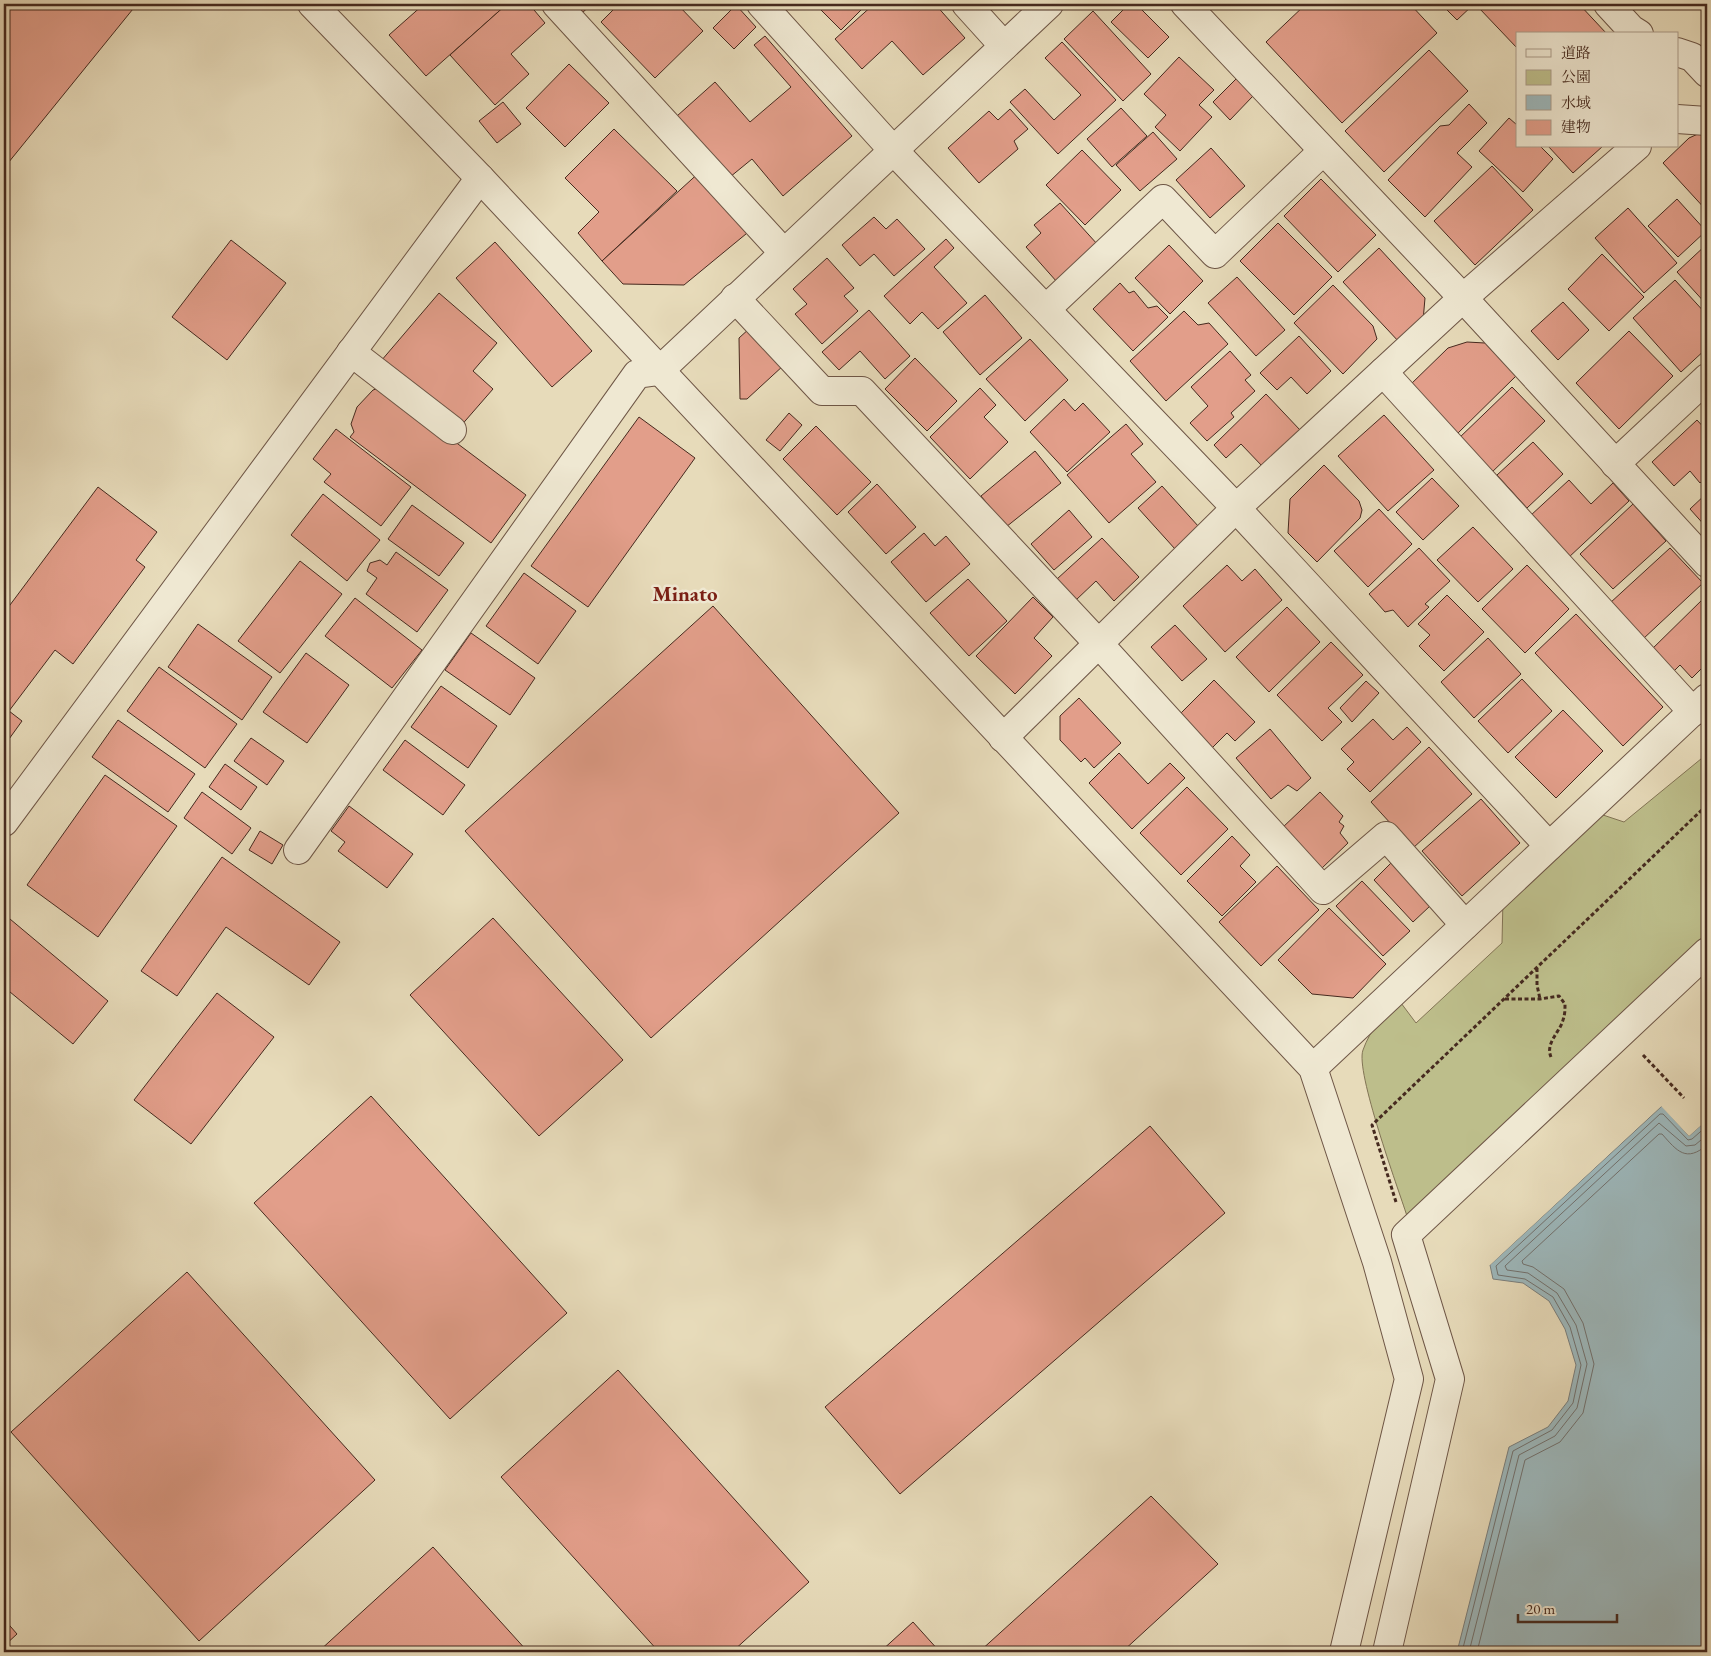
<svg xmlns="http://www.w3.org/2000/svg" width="1711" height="1656" font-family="'EB Garamond','Noto Serif JP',serif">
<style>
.green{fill:#bdbe8b;stroke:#827455}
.water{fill:#9db8bc;stroke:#7a7f7d}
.pier{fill:#e7dbba}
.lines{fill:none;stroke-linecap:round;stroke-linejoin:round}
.shore{stroke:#72716e;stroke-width:1}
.building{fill:#e29e8a;stroke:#462a1f}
.minor-casing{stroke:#6e5646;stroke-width:30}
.path{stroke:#462a1f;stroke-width:3;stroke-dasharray:4 2.5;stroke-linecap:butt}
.minor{stroke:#efe8d2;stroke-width:28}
.labels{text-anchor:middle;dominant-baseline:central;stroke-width:5;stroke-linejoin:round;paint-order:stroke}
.quarter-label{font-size:21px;font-weight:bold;fill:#7a1f14;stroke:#efe8d2}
</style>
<rect width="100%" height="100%" fill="#e7dbba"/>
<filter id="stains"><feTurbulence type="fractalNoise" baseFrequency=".004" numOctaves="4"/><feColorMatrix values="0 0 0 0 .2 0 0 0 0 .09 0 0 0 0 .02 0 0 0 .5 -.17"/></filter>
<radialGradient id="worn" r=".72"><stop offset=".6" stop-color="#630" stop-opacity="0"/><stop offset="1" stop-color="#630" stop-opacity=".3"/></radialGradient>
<path class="green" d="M 1707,754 L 1707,934 L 1407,1216 C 1398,1188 1355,1071 1363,1050 C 1370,1030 1384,1014 1398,999 L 1416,1023 L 1502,943 L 1503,898 L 1600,814 L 1624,822 Z"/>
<path class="water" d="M 1662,1106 L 1689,1136 L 1707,1120 L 1707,1652 L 1457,1652 L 1509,1447 L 1548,1427 L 1568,1401 L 1576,1365 L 1565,1329 L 1549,1301 L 1523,1283 L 1493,1279 L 1490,1265 Z"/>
<path class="pier" d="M 1660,1103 L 1663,1104 L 1689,1132 L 1707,1117 L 1707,1120 L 1689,1136 L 1661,1106 L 1490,1265 L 1488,1263 Z"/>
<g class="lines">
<g class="shore">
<path d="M 1462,1652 L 1513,1451 L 1552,1430 L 1573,1403 L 1581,1365 L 1570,1327 L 1553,1297 L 1525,1279 L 1498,1275 L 1496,1266 L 1660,1114 L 1663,1114 L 1688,1140 L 1692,1139 L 1707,1126"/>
<path d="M 1469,1652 L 1519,1455 L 1555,1436 L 1577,1408 L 1587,1364 L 1576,1325 L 1557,1293 L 1528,1273 L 1507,1270 L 1505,1266 L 1659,1123 L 1686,1146 L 1695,1145 L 1707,1135"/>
<path d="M 1477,1652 L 1525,1460 L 1560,1442 L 1583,1413 L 1594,1364 L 1583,1323 L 1564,1289 L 1533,1267 L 1523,1264 L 1522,1261 L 1659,1134 L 1662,1134 C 1677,1151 1686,1163 1707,1145"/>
</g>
</g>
<g class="building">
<path d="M 4,4 L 137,4 L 4,168 Z"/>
<path d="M 424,4 L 507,4 L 426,76 L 389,35 Z"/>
<path d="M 507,4 L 529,4 L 545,23 L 511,54 L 529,74 L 495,105 L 450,55 Z"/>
<path d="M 573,4 L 592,4 L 582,13 Z"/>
<path d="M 619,4 L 677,4 L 703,31 L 655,78 L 601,22 Z"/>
<path d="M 815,4 L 867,4 L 841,30 Z"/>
<path d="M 874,4 L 935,4 L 965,38 L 923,75 L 892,41 L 862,69 L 835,39 Z"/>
<path d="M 1129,4 L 1136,4 L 1169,37 L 1148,58 L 1111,22 Z"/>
<path d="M 1306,4 L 1410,4 L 1437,33 L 1342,123 L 1266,42 Z"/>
<path d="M 1441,4 L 1474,4 L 1457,20 Z"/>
<path d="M 1484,4 L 1579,4 L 1607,34 L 1517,34 L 1517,48 L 1479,8 Z"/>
<path d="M 736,5 L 756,27 L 734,49 L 713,28 Z"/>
<path d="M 1093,11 L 1151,74 L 1123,101 L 1064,39 Z"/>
<path d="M 765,36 L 852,136 L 783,196 L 752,159 L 730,177 L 677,116 L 715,82 L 750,122 L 791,87 L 754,45 Z"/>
<path d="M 1062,42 L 1116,100 L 1058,154 L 1010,102 L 1025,89 L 1054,120 L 1081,95 L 1045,58 Z"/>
<path d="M 1429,50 L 1468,91 L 1384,172 L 1345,131 Z"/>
<path d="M 1179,57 L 1214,90 L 1199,105 L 1212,117 L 1180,151 L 1155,127 L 1166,115 L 1144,94 Z"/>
<path d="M 569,64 L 609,103 L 565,147 L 526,108 Z"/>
<path d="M 1236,79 L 1253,96 L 1230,120 L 1213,102 Z"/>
<path d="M 503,102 L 521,124 L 497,143 L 479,121 Z"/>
<path d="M 1469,104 L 1487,123 L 1457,153 L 1472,167 L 1425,217 L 1388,180 L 1440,126 L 1449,125 Z"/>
<path d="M 1121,108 L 1147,136 L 1112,167 L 1087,139 Z"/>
<path d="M 1010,109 L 1028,129 L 1014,141 L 1018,149 L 979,183 L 948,148 L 989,111 L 998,120 Z"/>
<path d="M 1509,118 L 1517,125 L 1517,146 L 1540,146 L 1553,159 L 1523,192 L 1479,151 Z"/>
<path d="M 614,129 L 677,191 L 602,261 L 578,233 L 599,212 L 565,178 Z"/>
<path d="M 1153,132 L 1177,159 L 1140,191 L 1116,165 Z"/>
<path d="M 1700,133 L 1707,137 L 1707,211 L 1663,163 L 1689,138 Z"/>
<path d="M 1548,146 L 1603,146 L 1573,173 Z"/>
<path d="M 1211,148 L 1245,186 L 1210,218 L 1176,180 Z"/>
<path d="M 1082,150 L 1121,190 L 1085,225 L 1046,185 Z"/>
<path d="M 1492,166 L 1533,210 L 1475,265 L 1434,221 Z"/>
<path d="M 703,169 L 752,229 L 684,285 L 623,284 L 602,261 Z"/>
<path d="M 1321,179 L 1376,235 L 1338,272 L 1284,216 Z"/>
<path d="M 1677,199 L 1706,231 L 1678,257 L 1648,226 Z"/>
<path d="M 1060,203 L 1098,245 L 1057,282 L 1026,247 L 1041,233 L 1034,225 Z"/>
<path d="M 1628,208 L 1677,263 L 1644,293 L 1595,238 Z"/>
<path d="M 874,217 L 886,229 L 897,219 L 925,249 L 894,276 L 874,254 L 860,266 L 842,245 Z"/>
<path d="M 1278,223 L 1332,277 L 1294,315 L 1240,261 Z"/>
<path d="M 946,239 L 954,248 L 934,267 L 967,303 L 938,329 L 922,312 L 910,324 L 884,296 Z"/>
<path d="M 231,240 L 286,283 L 227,360 L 172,317 Z"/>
<path d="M 495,242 L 592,351 L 552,387 L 456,278 Z"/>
<path d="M 1707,244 L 1707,305 L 1677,272 Z"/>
<path d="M 1169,245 L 1203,281 L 1170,314 L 1135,278 Z"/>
<path d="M 1379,248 L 1425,298 L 1423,321 L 1400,343 L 1343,282 Z"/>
<path d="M 1602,254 L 1644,297 L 1609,331 L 1568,289 Z"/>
<path d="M 827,258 L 854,288 L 844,296 L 858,311 L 822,344 L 795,314 L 807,304 L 793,289 Z"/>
<path d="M 1237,277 L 1285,330 L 1256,356 L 1208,303 Z"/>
<path d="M 1675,280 L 1707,315 L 1707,348 L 1681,372 L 1633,318 Z"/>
<path d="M 1120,283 L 1129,293 L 1134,291 L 1148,308 L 1157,306 L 1168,317 L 1133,351 L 1093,309 Z"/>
<path d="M 1333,285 L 1373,326 L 1377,339 L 1343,374 L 1294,323 Z"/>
<path d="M 439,293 L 497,343 L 473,371 L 493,389 L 459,428 L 381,361 Z"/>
<path d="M 985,295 L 1022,338 L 980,375 L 943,332 Z"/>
<path d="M 1563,302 L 1589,330 L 1558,360 L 1531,331 Z"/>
<path d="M 869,310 L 910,356 L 885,379 L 860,351 L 839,370 L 822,352 Z"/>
<path d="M 1184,311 L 1198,325 L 1209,323 L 1228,344 L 1166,401 L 1130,361 Z"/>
<path d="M 750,328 L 784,365 L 747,399 L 740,399 L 739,338 Z"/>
<path d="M 1629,331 L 1673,376 L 1619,429 L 1576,383 Z"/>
<path d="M 1299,336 L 1331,371 L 1307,394 L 1291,377 L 1277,390 L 1260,373 Z"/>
<path d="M 1030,339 L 1068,380 L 1025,421 L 986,379 Z"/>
<path d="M 1467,342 L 1485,343 L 1516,376 L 1457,434 L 1409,386 L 1448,348 Z"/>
<path d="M 1230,351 L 1251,375 L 1245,380 L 1255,391 L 1231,413 L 1234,417 L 1207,441 L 1190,423 L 1208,406 L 1191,387 Z"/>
<path d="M 915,358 L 957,401 L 927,431 L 885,389 Z"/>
<path d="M 382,387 L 526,495 L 491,543 L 350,437 L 354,432 L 351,424 L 357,407 L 373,390 Z"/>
<path d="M 1512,387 L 1545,421 L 1490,474 L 1457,440 Z"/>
<path d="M 980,388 L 996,405 L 984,417 L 1008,442 L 970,479 L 930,437 Z"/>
<path d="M 1266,394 L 1300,430 L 1263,467 L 1241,444 L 1226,458 L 1214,445 Z"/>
<path d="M 1064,399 L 1075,411 L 1083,403 L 1110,432 L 1067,472 L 1030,432 Z"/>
<path d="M 789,413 L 802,425 L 780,451 L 766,440 Z"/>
<path d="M 1384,415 L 1434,470 L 1388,511 L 1338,456 Z"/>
<path d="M 639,417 L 695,458 L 588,607 L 531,566 Z"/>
<path d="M 1697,420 L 1707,431 L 1707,476 L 1700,483 L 1690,471 L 1674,486 L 1652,462 Z"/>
<path d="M 1126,424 L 1143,444 L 1131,454 L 1156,482 L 1109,523 L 1067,475 Z"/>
<path d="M 816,426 L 871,482 L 837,515 L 783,459 Z"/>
<path d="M 336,429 L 411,487 L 381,526 L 324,482 L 331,474 L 313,459 Z"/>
<path d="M 1533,442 L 1563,474 L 1527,508 L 1497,475 Z"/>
<path d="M 1035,451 L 1061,483 L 1006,527 L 981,496 Z"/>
<path d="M 1324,465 L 1359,501 L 1362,510 L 1360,518 L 1317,562 L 1288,533 L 1290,499 Z"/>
<path d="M 1432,478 L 1459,506 L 1423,540 L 1396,512 Z"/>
<path d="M 1569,480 L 1591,504 L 1613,483 L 1629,501 L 1568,558 L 1530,516 Z"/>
<path d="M 877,484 L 916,527 L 886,554 L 848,512 Z"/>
<path d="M 1162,486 L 1199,527 L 1175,549 L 1138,508 Z"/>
<path d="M 98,487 L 157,532 L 136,560 L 145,567 L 73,664 L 55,650 L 9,711 L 22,721 L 4,746 L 4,613 Z"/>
<path d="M 1707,493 L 1707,528 L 1690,509 Z"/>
<path d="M 323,494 L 380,540 L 347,581 L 291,535 Z"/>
<path d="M 1633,504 L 1666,541 L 1613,589 L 1580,554 Z"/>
<path d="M 412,505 L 464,543 L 439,576 L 388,539 Z"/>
<path d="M 1379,509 L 1412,544 L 1368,587 L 1334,551 Z"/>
<path d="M 1069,510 L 1092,537 L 1054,570 L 1031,544 Z"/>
<path d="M 1473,527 L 1513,569 L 1478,602 L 1437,560 Z"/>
<path d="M 924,533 L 935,546 L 946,536 L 970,564 L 926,602 L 891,562 Z"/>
<path d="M 1102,538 L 1139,577 L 1114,601 L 1096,581 L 1076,600 L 1057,579 Z"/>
<path d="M 1419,548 L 1450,581 L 1425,604 L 1429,607 L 1408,627 L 1393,610 L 1385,612 L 1369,594 Z"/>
<path d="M 1670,548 L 1703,583 L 1643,639 L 1610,603 Z"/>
<path d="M 396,552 L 448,590 L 417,632 L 366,594 L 377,578 L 367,571 L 370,563 L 380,560 L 387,565 Z"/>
<path d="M 300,561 L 342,594 L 280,673 L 238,641 Z"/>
<path d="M 1227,565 L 1242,581 L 1255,569 L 1282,600 L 1225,652 L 1183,606 Z"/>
<path d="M 1527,565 L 1569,609 L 1525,653 L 1482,609 Z"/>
<path d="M 524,573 L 576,611 L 538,664 L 486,626 Z"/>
<path d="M 968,579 L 1007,621 L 969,656 L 930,613 Z"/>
<path d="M 1447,595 L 1484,632 L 1444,671 L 1419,646 L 1430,635 L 1418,624 Z"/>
<path d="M 1033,597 L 1053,617 L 1034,638 L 1052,656 L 1015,694 L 976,656 Z"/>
<path d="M 355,598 L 422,650 L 392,688 L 325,636 Z"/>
<path d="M 1704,598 L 1707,602 L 1707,663 L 1692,678 L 1680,665 L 1669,676 L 1648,653 Z"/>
<path d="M 713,606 L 899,813 L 651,1038 L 465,831 Z"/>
<path d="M 1287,607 L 1320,642 L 1269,692 L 1236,657 Z"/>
<path d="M 1576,614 L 1663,707 L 1623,746 L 1535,653 Z"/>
<path d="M 198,624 L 272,677 L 242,720 L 168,667 Z"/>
<path d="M 1175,625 L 1207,659 L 1182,681 L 1151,647 Z"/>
<path d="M 471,633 L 535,678 L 510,715 L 445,670 Z"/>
<path d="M 1488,638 L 1521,674 L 1474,718 L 1441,682 Z"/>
<path d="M 1331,642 L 1363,675 L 1328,708 L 1342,722 L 1322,741 L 1277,695 Z"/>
<path d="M 306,653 L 349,685 L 307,743 L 263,712 Z"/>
<path d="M 159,667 L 237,724 L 205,768 L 127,711 Z"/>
<path d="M 1522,679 L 1552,711 L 1508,753 L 1478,721 Z"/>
<path d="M 1214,680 L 1255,722 L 1235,741 L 1227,733 L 1211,749 L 1179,715 Z"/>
<path d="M 1366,681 L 1379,693 L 1352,722 L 1340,708 Z"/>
<path d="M 441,686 L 497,726 L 468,768 L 411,727 Z"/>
<path d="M 1079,698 L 1121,743 L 1094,768 L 1085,758 L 1081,762 L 1060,740 L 1060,716 Z"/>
<path d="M 1563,710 L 1603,751 L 1556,798 L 1515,757 Z"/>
<path d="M 1373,719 L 1393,740 L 1407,727 L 1421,742 L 1370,792 L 1347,769 L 1354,762 L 1341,749 Z"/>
<path d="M 118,720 L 195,774 L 168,812 L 92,757 Z"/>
<path d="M 1270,729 L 1311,778 L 1297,791 L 1288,785 L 1271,799 L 1236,758 Z"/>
<path d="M 251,738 L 284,761 L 267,785 L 234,761 Z"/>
<path d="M 405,740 L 465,785 L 443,815 L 383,770 Z"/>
<path d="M 1429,747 L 1472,794 L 1413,848 L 1371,802 Z"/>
<path d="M 1119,753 L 1148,784 L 1170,763 L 1185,778 L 1132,829 L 1089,783 Z"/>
<path d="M 225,764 L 257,787 L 241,810 L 209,787 Z"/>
<path d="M 105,775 L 177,826 L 98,937 L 27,885 Z"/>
<path d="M 1187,787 L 1228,829 L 1181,875 L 1140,833 Z"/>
<path d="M 202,792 L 251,828 L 232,854 L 184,818 Z"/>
<path d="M 1320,792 L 1343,816 L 1339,822 L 1344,826 L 1340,833 L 1348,843 L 1321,869 L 1282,828 Z"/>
<path d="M 1481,799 L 1520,843 L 1462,896 L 1422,851 Z"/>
<path d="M 349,806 L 413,854 L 387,888 L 338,851 L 345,842 L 331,831 Z"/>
<path d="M 260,831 L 283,845 L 272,864 L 249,850 Z"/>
<path d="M 1232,836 L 1250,855 L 1240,866 L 1256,882 L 1222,916 L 1187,881 Z"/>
<path d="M 222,857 L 340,942 L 309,985 L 226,927 L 177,996 L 141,971 Z"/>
<path d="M 1391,863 L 1430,906 L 1413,922 L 1374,880 Z"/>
<path d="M 1277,866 L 1319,910 L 1261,966 L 1219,922 Z"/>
<path d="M 1362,881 L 1410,931 L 1383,956 L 1336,906 Z"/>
<path d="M 1329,908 L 1386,964 L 1353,998 L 1312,994 L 1278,960 Z"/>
<path d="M 4,914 L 108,1001 L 73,1044 L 4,987 Z"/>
<path d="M 493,918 L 623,1060 L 539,1136 L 410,995 Z"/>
<path d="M 217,993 L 274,1037 L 191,1144 L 134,1100 Z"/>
<path d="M 371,1096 L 567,1313 L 450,1419 L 254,1203 Z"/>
<path d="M 1150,1126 L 1225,1213 L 900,1494 L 825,1407 Z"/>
<path d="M 187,1272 L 375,1480 L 199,1641 L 11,1432 Z"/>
<path d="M 618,1370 L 809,1582 L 732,1652 L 659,1652 L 501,1477 Z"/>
<path d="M 1151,1496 L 1218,1564 L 1122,1652 L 979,1652 Z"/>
<path d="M 433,1547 L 528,1652 L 318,1652 Z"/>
<path d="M 4,1619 L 17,1634 L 4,1646 Z"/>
<path d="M 913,1622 L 940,1652 L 880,1652 Z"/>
</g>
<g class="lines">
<g class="minor-casing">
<g id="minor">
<path d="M 312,4 L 480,178 L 1313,1068 L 1377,1262 L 1409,1379 L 1344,1652"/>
<path d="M 556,4 L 783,252"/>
<path d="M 761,4 L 892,149 L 1236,508 L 1549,846"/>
<path d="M 966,4 L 1004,46"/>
<path d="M 1185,4 L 1463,298 L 1707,563"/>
<path d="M 1608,4 L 1631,29 L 1639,34"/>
<path d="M 1677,52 L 1692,57 L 1707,73"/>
<path d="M 1677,119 L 1707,121"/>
<path d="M 735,298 L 822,391 L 862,391 L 1099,644 L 1323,890 L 1386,836 L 1465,925"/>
<path d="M 1046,309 L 1163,199 L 1215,254 L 1323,151"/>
<path d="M 351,352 L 452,430"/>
<path d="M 1383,372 L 1693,712"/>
<path d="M 1615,464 L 1707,378"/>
<path d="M 1003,738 L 1236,508 L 1463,298 L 1637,146"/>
<path d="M 4,822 L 480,178"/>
<path d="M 298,850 L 637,374 L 659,371 L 1049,4"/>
<path d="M 1313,1068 L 1707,698"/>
<path d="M 1387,1652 L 1450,1379 L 1406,1235 L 1707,952"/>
</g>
</g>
<g class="path">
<path d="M 1537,968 L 1537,985 L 1540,999"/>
<path d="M 1505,999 L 1540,999 L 1559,996 L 1565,1004 C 1565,1009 1565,1015 1563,1020 C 1560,1032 1545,1043 1551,1057"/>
<path d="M 1643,1055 L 1684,1098"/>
<path d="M 1396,1202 L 1372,1125 L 1707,805"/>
</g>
<use href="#minor" class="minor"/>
</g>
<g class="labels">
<g class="quarter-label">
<text x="685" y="593">Minato</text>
</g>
</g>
<rect width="1711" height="1656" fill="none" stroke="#e7dbba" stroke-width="20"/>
<rect x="5" y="5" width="1701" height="1646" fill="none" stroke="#462a1f" stroke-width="2.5"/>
<rect x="10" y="10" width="1691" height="1636" fill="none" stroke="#462a1f"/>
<rect x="1516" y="32" width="162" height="115" fill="#efe8d2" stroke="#ab9c8a"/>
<rect x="1526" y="49" width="25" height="8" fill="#efe8d2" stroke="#ab9c8a"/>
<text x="1561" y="58" font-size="15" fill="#462a1f">道路</text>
<rect x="1526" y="70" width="25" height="15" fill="#bdbe8b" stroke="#ab9c8a"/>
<text x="1561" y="82" font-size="15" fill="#462a1f">公園</text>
<rect x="1526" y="95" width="25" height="15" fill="#9db8bc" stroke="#ab9c8a"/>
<text x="1561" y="108" font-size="15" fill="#462a1f">水域</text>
<rect x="1526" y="120" width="25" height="15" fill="#e29e8a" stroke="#ab9c8a"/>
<text x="1561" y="132" font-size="15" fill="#462a1f">建物</text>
<path d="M1518 1614v8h99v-8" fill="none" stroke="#462a1f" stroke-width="2.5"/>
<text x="1526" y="1614" font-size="15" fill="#462a1f" stroke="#efe8d2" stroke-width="4" paint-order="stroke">20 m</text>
<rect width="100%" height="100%" filter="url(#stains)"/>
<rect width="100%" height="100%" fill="url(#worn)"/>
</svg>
